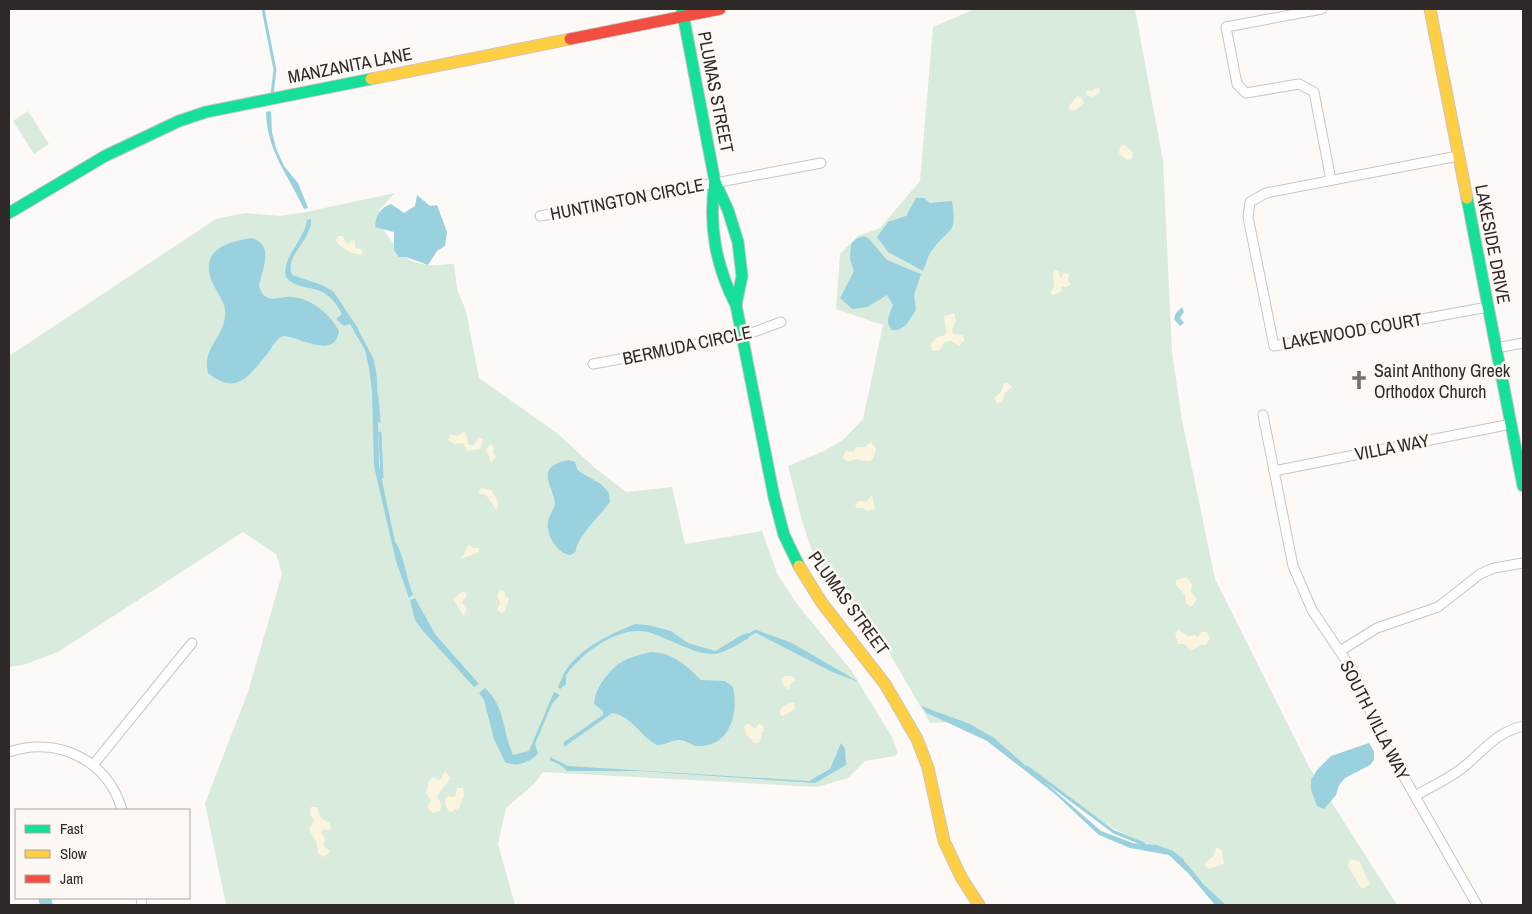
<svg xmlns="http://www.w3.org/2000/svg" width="1532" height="914" font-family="'Archivo Narrow',sans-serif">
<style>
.green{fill:#d9ebdc}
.sand{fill:#fbf4df}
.water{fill:#9ad1df}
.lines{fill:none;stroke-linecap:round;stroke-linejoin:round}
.stream{stroke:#9ad1df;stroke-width:3}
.street-casing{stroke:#c9c5c3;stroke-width:11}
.fast-casing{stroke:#c9c5c3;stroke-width:13}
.slow-casing{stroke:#c9c5c3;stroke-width:13}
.jam-casing{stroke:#c9c5c3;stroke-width:13}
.street{stroke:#fffefe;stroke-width:9}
.fast{stroke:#16e098;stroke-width:11}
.slow{stroke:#ffcf43;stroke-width:11}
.jam{stroke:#f24e42;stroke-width:11}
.labels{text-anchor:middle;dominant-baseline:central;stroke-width:5;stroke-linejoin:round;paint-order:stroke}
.street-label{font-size:18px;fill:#2f2a27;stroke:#fef8f5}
.poi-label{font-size:18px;fill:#2f2a27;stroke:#fef8f5;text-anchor:start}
</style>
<rect width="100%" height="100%" fill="#fcf9f7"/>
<g class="green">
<path d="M 975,9 L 1135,9 L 1163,161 L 1172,352 L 1182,420 L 1215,579 L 1309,767 L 1397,905 L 1224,905 L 1196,878 L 1158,846 L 1133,840 L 1087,812 L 984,733 L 956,722 L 930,723 L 887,649 L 854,612 L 814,557 L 802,521 L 788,466 L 824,451 L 843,440 L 863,419 L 883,325 L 836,309 L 840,254 L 858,236 L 880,228 L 920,181 L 933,27 Z"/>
<path d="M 28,111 L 49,144 L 34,154 L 13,121 Z"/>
<path d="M 395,193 L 379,210 C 380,223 383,229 390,239 C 409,268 422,266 454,264 L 457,289 L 466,311 L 479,378 L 557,433 L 595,468 L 626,492 L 672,487 L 685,544 L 762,531 L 777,573 L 796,603 L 851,670 L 892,737 L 898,754 L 894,756 L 865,761 L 848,778 L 817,787 L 543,772 L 534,784 L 506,808 L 498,844 L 515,905 L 226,905 L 205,803 L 248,692 L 282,574 L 276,554 L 243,532 L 58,652 L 23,665 L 9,667 L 9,356 L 216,219 L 245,213 L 279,216 L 301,213 Z"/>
</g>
<g class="sand">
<path d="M 1096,87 L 1100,89 L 1099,93 L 1092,97 L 1086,95 L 1087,90 L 1092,91 Z"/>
<path d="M 1077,96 L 1081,97 L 1084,103 L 1075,110 L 1070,111 L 1069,106 Z"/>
<path d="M 1124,145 L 1133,152 L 1132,159 L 1127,160 L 1119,154 L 1120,147 Z"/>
<path d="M 338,236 L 343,236 L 347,244 L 352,240 L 355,241 L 355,248 L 361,249 L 363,254 C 355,256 339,248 336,240 Z"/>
<path d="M 1055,270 L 1058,271 L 1061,279 L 1063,273 L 1069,274 L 1068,280 L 1071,284 L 1067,287 L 1061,286 L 1062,291 L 1053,295 L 1050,292 L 1054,287 L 1053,273 Z"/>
<path d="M 954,313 L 956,321 L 952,329 L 953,334 L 963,335 L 964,341 L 959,346 L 951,341 L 945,342 L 939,351 L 933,351 L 930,345 L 937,337 L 945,335 L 946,333 L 944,316 Z"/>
<path d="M 1004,383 L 1008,383 L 1012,387 L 1005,393 L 1002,402 L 997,403 L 994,398 L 1001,392 Z"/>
<path d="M 465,431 L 469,445 L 474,445 L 479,437 L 483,439 L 480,449 L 467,451 L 463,443 L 454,444 L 448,440 L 450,434 L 457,436 Z"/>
<path d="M 871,442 L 876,448 C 873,465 870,462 855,459 L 849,462 L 842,458 L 846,451 L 853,452 L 856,447 L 865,447 Z"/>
<path d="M 490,444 L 494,448 L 493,453 L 496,457 L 491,462 L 486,450 Z"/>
<path d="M 481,488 L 491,490 L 498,501 L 497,511 L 486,495 L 478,493 Z"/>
<path d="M 872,495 L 875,509 L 867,511 L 863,508 L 857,508 L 855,505 L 858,501 L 866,502 Z"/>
<path d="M 469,544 L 473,548 L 479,548 L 479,552 L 461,559 Z"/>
<path d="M 1186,577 L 1192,584 L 1191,592 L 1197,599 L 1191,607 L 1186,603 L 1185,595 L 1176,585 L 1176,580 Z"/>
<path d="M 500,590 L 504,591 L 505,597 L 509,598 L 505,611 L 501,613 L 497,610 L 500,603 L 497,596 Z"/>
<path d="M 463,591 L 467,595 L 462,602 L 467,610 L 463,615 L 453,599 Z"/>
<path d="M 1178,630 L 1188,636 L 1195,635 L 1198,637 L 1201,632 L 1207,632 L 1210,638 L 1206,645 L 1200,645 L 1190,651 L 1185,644 L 1178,644 L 1175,634 Z"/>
<path d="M 784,676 L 793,676 L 796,681 L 791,683 L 789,690 L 784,686 L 781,679 Z"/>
<path d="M 790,703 L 794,703 L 795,709 L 783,716 L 780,714 L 781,708 Z"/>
<path d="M 746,724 L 750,724 L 754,729 L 759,724 L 763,725 L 764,730 L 761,733 L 762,736 L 759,743 L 754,743 L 746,734 L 744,727 Z"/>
<path d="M 445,771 L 451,778 L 437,796 L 441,804 L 440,811 L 432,813 L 427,807 L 431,800 L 426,793 L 429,781 L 433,777 L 440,780 Z"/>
<path d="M 457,788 L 463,788 L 464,796 L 459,808 L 450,812 L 446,807 L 445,799 L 448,796 L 455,797 Z"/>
<path d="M 311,807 L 317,807 L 321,818 L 330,823 L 331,829 L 327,831 L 323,829 L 321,832 L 325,838 L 324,846 L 330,851 L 325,857 L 318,854 L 317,843 L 309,830 L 314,820 L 310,815 Z"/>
<path d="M 1217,847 L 1222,851 L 1224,864 L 1208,869 L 1204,864 L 1213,856 Z"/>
<path d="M 1350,859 L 1359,861 L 1370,884 L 1365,888 L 1361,888 L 1348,866 Z"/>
</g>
<g class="water">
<path d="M 271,111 L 272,132 L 276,148 L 284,166 L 298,183 L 308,208 L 304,209 C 288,174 267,152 266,112 Z"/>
<path d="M 417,195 L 430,206 L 437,205 L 447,232 L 445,246 L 437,251 L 428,265 L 406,257 L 399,257 L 394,250 L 394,232 L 375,227 C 376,215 380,208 391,204 L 404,213 L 415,206 Z"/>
<path d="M 916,198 L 924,198 L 930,203 L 952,201 C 957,236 951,225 933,249 C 928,254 926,264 923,271 L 888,252 L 877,237 L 888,222 L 906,216 Z"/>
<path d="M 311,219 C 313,240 284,255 292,275 L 322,285 L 333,291 L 357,327 L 374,360 L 377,378 L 379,466 L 395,542 C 403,551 407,581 413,594 L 409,598 L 396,561 L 374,466 L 372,391 L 369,368 L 365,350 L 350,324 L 344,326 L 336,319 L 342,314 C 323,277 302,296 286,277 C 281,257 305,240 307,220 Z"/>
<path d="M 864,236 L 869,239 L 887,260 L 921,274 L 914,295 L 916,310 L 906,325 L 898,330 L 892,330 C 884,321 890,315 893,305 L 887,295 L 867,307 L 852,309 L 840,298 L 854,271 L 850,259 L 851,244 L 856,239 Z"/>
<path d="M 252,238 C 275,245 262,270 259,286 C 265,307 280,295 293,297 C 312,299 330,314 339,331 C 335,361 299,336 283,336 C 275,340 273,346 268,353 C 248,377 237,396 208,373 C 202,348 222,340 225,317 C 227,305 219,296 214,286 C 197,252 224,242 252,238 Z"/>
<path d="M 1182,307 L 1184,312 L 1180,318 L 1184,323 L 1180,326 L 1174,319 L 1176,313 Z"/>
<path d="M 569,460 L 575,462 L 577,469 L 580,472 L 601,484 L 609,493 L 610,502 C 602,513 576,538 576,551 L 571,555 C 557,554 546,535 548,522 C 549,515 554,510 555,503 C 553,485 533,467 569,460 Z"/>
<path d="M 415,598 L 435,634 L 479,684 L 474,687 L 424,632 L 415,620 L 410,600 Z"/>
<path d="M 635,624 L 648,625 L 671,631 L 688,643 L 715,651 C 724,647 740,634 748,633 L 749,638 C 739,643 726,653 714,654 C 695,655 666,637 648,632 C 618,625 582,653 566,675 L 566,684 L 560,689 L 558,687 C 561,681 562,676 566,670 C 582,647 610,634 635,624 Z"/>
<path d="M 759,631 L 792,643 L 859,682 L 832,672 L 758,634 Z"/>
<path d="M 651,652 C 672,652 687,666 701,680 L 725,681 L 733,687 C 739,713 730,747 698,746 C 691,746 686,740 680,740 C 672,740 666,745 657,745 C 640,736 632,716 612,713 L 564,747 L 564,742 L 603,715 L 603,711 L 594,704 C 595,695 597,690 602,682 C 617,661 626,658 651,652 Z"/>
<path d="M 485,688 C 506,708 502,730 513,755 L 529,751 L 554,692 L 560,695 L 552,704 L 535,744 L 538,753 C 531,762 516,768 505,762 L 494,739 L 484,700 L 479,693 Z"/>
<path d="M 921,706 L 970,724 L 994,738 L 1101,831 L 1133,843 L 1157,845 L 1173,851 L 1183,859 L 1193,876 L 1222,905 L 1215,905 L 1189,874 L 1169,855 L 1130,848 L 1099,835 L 1055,794 L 987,741 L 927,713 Z"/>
<path d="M 841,743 L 845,749 L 846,765 L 815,783 L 639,771 L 567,771 L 562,766 L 550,760 L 550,757 L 568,766 L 809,781 L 830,769 Z"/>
<path d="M 1369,743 L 1374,751 L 1374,760 L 1370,765 L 1345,778 L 1339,785 L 1336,795 L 1324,809 L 1317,806 L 1311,790 L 1311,780 L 1317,770 L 1331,756 Z"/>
<path d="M 38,898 L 51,898 L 53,905 L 40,905 Z"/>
</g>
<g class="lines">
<g class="stream">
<path d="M 263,9 L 275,70 L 272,94"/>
<path d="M 377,397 L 379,421"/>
<path d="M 380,433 L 382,477"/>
<path d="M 745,637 L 756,631 L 762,634"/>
<path d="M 1027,767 L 1114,832 L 1144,844"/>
<path d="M 1185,864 L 1202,885 L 1224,905"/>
</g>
<g class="street-casing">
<g id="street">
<path d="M 1322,9 L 1226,27 L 1237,84 L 1246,93 L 1299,84 L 1314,92 L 1331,180"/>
<path d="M 1458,156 L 1266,193 L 1250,202 L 1248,217 L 1274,346 L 1488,307"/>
<path d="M 540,216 L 821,163"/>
<path d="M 1496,348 L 1523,343"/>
<path d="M 593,364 L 743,336 L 781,322"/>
<path d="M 1263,415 L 1293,566 L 1312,610 L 1355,674 L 1380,735 L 1477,905"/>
<path d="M 1274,471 L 1511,424"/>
<path d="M 1340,651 L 1377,628 L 1438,607 L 1480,574 L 1494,568 L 1523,563"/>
<path d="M 9,752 C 58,736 108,760 122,810"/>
<path d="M 93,765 L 192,643"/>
<path d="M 1415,796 C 1432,786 1451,778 1466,765 C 1485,749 1497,732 1523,726"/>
<path d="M 141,898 L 142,905"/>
</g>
</g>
<g class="fast-casing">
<g id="fast">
<path d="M 682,9 L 715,182 L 728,210 L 738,242 L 742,276 L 736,305"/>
<path d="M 715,182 C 708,224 716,267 736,305 L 774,497 L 784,535 L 799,566"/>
<path d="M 1467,198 L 1523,486"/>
<path d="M 9,213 L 105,156 L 179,121 L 206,112 L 371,79"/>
</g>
</g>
<g class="slow-casing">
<g id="slow">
<path d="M 1430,9 L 1467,198"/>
<path d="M 371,79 L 570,39"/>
<path d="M 799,566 L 822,603 L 885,684 L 917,739 L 928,768 L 944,841 L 961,877 L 979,905"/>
</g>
</g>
<g class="jam-casing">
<path id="jam" d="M 570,39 L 720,9"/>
</g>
<use href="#street" class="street"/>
<use href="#fast" class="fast"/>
<use href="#slow" class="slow"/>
<use href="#jam" class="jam"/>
</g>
<defs>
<g id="church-bare" transform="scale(1.5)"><path d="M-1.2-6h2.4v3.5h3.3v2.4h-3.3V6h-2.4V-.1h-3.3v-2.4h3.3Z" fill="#777270" stroke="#fef8f5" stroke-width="2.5" paint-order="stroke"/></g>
</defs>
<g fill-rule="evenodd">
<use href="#church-bare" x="1359" y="380"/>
</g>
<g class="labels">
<g class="street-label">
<text transform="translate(350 65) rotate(-11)">MANZANITA LANE</text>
<text transform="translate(716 92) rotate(79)">PLUMAS STREET</text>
<text transform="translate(627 199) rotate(-11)">HUNTINGTON CIRCLE</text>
<text transform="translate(1493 244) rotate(79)">LAKESIDE DRIVE</text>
<text transform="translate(1352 331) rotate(-10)">LAKEWOOD COURT</text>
<text transform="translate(687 345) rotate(-12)">BERMUDA CIRCLE</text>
<text transform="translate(1392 447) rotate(-11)">VILLA WAY</text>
<text transform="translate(849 603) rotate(54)">PLUMAS STREET</text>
<text transform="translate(1375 720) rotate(63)">SOUTH VILLA WAY</text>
</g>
<g class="poi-label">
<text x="1374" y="370">Saint Anthony Greek<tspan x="1374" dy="21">Orthodox Church</tspan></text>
</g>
</g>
<rect width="1532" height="914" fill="none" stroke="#2f2a27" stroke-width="20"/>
<rect x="15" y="809" width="175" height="90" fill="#fef8f5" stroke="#aba6a3"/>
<rect x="25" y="825" width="25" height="8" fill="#16e098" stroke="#aba6a3"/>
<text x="60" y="834" font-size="15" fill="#2f2a27">Fast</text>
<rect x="25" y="850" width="25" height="8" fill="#ffcf43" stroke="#aba6a3"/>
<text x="60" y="859" font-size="15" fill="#2f2a27">Slow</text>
<rect x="25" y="875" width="25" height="8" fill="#f24e42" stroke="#aba6a3"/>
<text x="60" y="884" font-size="15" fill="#2f2a27">Jam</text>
</svg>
